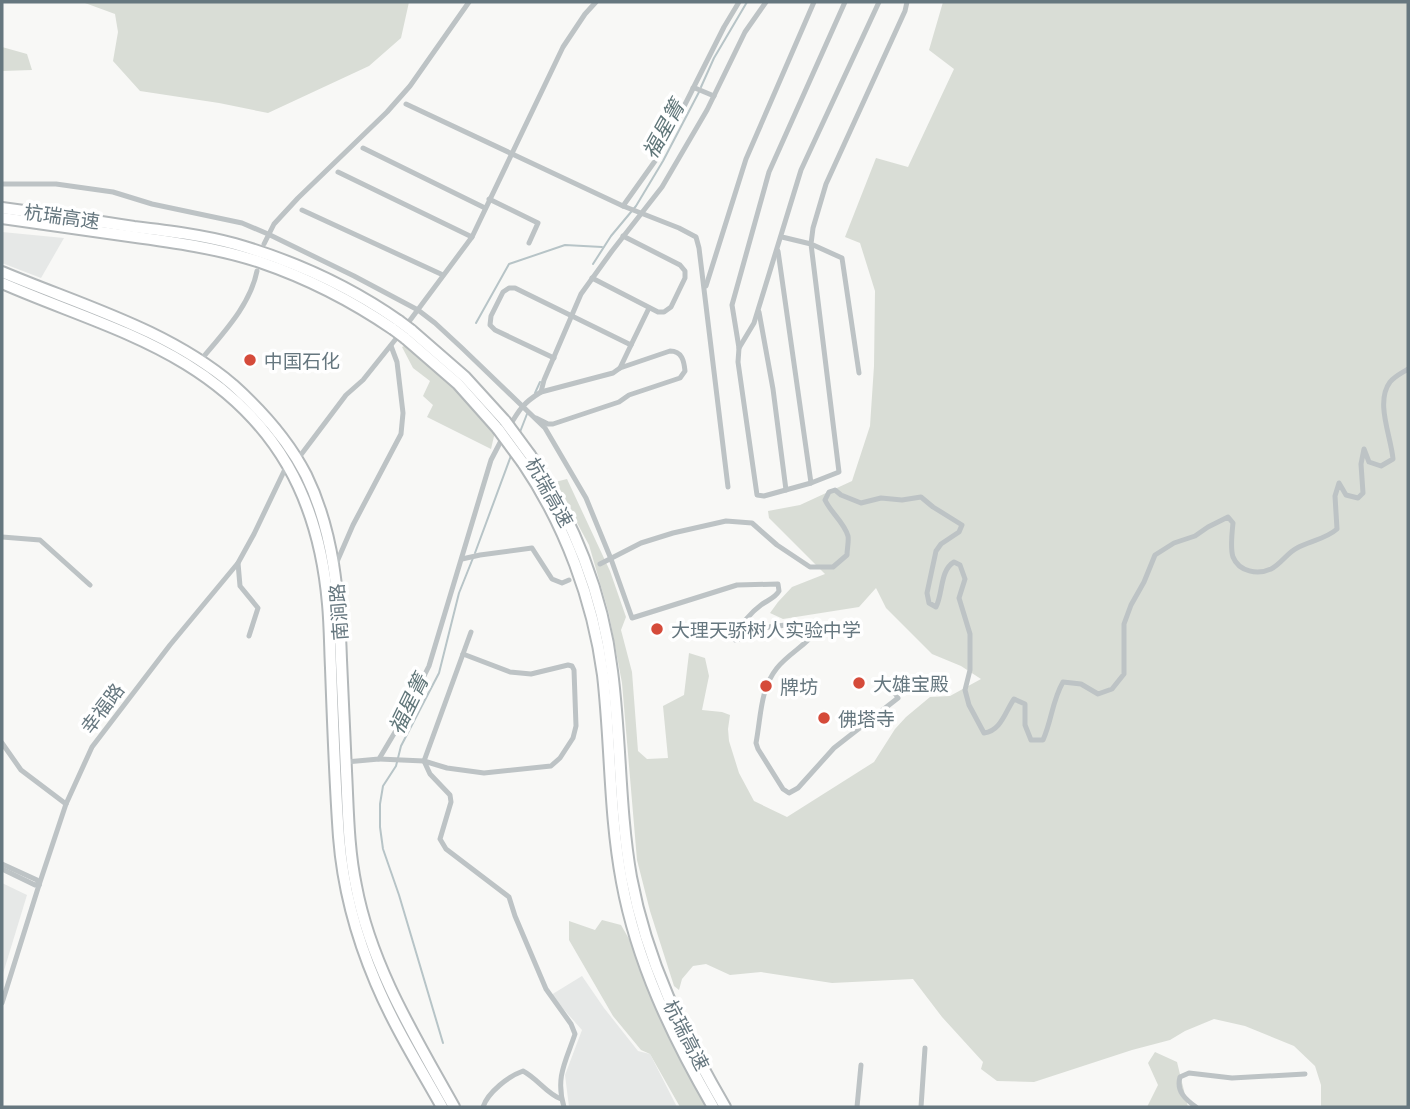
<svg xmlns="http://www.w3.org/2000/svg" width="1410" height="1109" font-family="'Golos Text','Noto Sans SC',sans-serif">
<style>
.built{fill:#e6e8e7}
.green{fill:#d9ddd6}
.lines{fill:none;stroke-linecap:round;stroke-linejoin:round}
.stream{stroke:#b7c4c7;stroke-width:2}
.highway-casing{stroke:#b3b8ba;stroke-width:14}
.street{stroke:#bdc3c5;stroke-width:5}
.highway{stroke:#fff;stroke-width:10}
.highway-bridge-casing{stroke:#b3b8ba;stroke-width:14;stroke-linecap:butt}
.highway-bridge{stroke:#fff;stroke-width:10}
.poi-dot{fill:#d54b3a;stroke:#fff;stroke-width:2.5}
.labels{text-anchor:middle;dominant-baseline:central;stroke-width:7;stroke-linejoin:round;paint-order:stroke}
.street-label{font-size:19px;fill:#66777f;stroke:#fff}
.poi-label{font-size:19px;fill:#66777f;stroke:#fff;text-anchor:start}
.water-label{font-size:21px;font-style:italic;fill:#607679;stroke:#fff}
</style>
<rect width="100%" height="100%" fill="#f8f8f6"/>
<g class="built">
<path d="M 2,232 L 64,238 L 41,278 L 2,263 Z"/>
<path d="M 2,883 L 27,895 L 2,977 Z"/>
<path d="M 582,976 L 604,1008 L 638,1051 L 650,1054 L 677,1107 L 569,1107 L 565,1075 L 582,1030 L 551,995 Z"/>
</g>
<g class="green">
<path d="M 76,2 L 409,2 L 401,38 L 369,66 L 268,113 L 219,103 L 140,91 L 113,61 L 118,32 L 115,14 L 85,3 Z"/>
<path d="M 943,2 L 1408,2 L 1408,1107 L 1321,1107 L 1321,1085 L 1315,1066 L 1294,1046 L 1245,1026 L 1214,1019 L 1185,1031 L 1170,1040 L 1132,1050 L 1034,1082 L 997,1081 L 981,1069 L 983,1062 L 942,1017 L 913,979 L 832,983 L 761,972 L 730,975 L 706,964 L 693,966 L 682,979 L 679,990 L 674,986 L 650,911 L 637,860 L 622,683 L 609,614 L 589,545 L 555,482 L 567,479 L 610,571 L 626,617 L 621,630 L 632,672 L 638,751 L 647,759 L 668,758 L 663,706 L 684,695 L 689,653 L 705,658 L 709,676 L 702,710 L 722,712 L 730,715 L 728,729 L 729,741 L 739,773 L 754,801 L 787,817 L 874,762 L 895,729 L 906,717 L 930,697 L 950,696 L 981,679 L 961,666 L 932,654 L 886,608 L 876,588 L 859,607 L 783,619 L 770,613 L 778,602 L 792,587 L 825,574 L 769,518 L 768,511 L 800,505 L 852,481 L 870,426 L 874,366 L 875,291 L 860,243 L 845,237 L 876,158 L 908,167 L 954,69 L 929,50 Z"/>
<path d="M 2,47 L 27,54 L 32,70 L 2,71 Z"/>
<path d="M 406,345 C 438,372 467,400 495,432 L 491,449 L 427,417 L 433,405 L 423,396 L 430,381 L 413,368 L 402,347 Z"/>
<path d="M 602,920 L 621,925 L 636,951 L 647,986 L 673,1045 L 710,1107 L 680,1107 L 650,1054 L 641,1050 L 613,1016 L 569,940 L 569,921 L 595,930 Z"/>
<path d="M 1155,1052 L 1177,1062 L 1188,1107 L 1147,1107 L 1158,1085 L 1148,1063 Z"/>
</g>
<g class="lines">
<g class="stream">
<path d="M 701,87 L 714,58 L 747,2"/>
<path d="M 593,264 L 611,236 L 636,206 L 663,161 L 699,92"/>
<path d="M 476,323 L 509,264 L 565,245 L 602,247"/>
<path d="M 535,393 L 540,382"/>
<path d="M 520,432 L 527,414"/>
<path d="M 475,553 L 512,453"/>
<path d="M 443,1043 L 399,895 L 383,849 L 380,827 L 380,804 L 383,786 L 396,766 L 401,746 L 439,673 L 459,593 L 473,558"/>
</g>
<g class="highway-casing">
<g id="highway">
<path d="M 2,208 C 46,214 90,220 134,227 C 168,231 202,235 235,244 C 294,261 349,286 399,321"/>
<path d="M 2,218 C 44,224 86,230 129,236 C 173,242 217,248 260,262 C 307,278 352,301 393,329"/>
<path d="M 2,272 C 80,305 167,329 233,385 C 262,411 288,440 306,475 C 334,532 339,597 341,660 C 343,697 344,734 346,771 C 348,809 348,848 356,886 C 371,966 415,1037 454,1107"/>
<path d="M 2,283 C 63,310 129,329 186,364 C 277,420 319,499 328,604 C 330,625 330,647 331,668 C 333,724 335,781 339,837 C 343,888 356,936 376,983 C 394,1026 419,1066 442,1107"/>
<path d="M 411,330 L 465,377 L 505,421"/>
<path d="M 405,338 L 458,384 L 498,429"/>
<path d="M 530,455 C 573,519 603,594 612,671 C 621,740 619,809 631,877 C 647,962 682,1033 725,1107"/>
<path d="M 523,463 C 565,525 593,600 603,675 C 611,744 609,813 622,882 C 637,963 672,1036 713,1107"/>
</g>
</g>
<g class="street">
<path d="M 693,88 L 695,88 L 714,96"/>
<path d="M 406,104 L 623,206 L 679,228 L 696,237 L 699,248 L 728,487"/>
<path d="M 363,148 L 485,208"/>
<path d="M 338,172 L 472,237"/>
<path d="M 2,184 L 56,184 L 113,192 L 152,204 L 242,223 L 268,234 L 354,276 L 418,310 L 435,323 L 462,348 L 545,428 L 586,498 L 611,559 L 632,618 L 737,585 L 778,584 L 779,591 C 775,598 768,600 761,605 C 750,613 741,625 734,637 L 735,640 L 741,639 L 761,628 L 811,622 L 817,624 L 818,629 C 807,645 789,653 777,668 C 760,689 761,717 756,743 L 758,749 L 783,789 L 789,793 L 798,788 L 834,748 L 898,698 L 893,690"/>
<path d="M 489,199 L 538,223 L 529,243"/>
<path d="M 623,206 L 660,154 L 724,27 L 739,2"/>
<path d="M 302,210 L 443,275"/>
<path d="M 782,237 L 811,244 L 839,472 L 811,483 L 764,496 L 757,495 L 738,362 L 739,348 L 754,323 L 801,170 L 879,2"/>
<path d="M 264,244 L 274,224 L 298,198 L 387,112 L 410,86 L 469,2"/>
<path d="M 778,251 L 811,483"/>
<path d="M 592,278 L 658,312 L 664,312 L 671,307 L 685,278 L 685,271 L 680,265 L 623,236"/>
<path d="M 706,286 L 746,159 L 814,2"/>
<path d="M 759,312 L 773,389 L 786,490"/>
<path d="M 405,327 L 472,237 L 563,47 L 585,14 L 596,2"/>
<path d="M 631,345 L 649,308"/>
<path d="M 739,348 L 732,305 L 769,172 L 845,2"/>
<path d="M 554,358 L 495,330 L 490,325 L 491,316 L 503,292 L 509,288 L 515,288 L 631,345 L 620,368"/>
<path d="M 200,361 C 222,334 250,306 257,271"/>
<path d="M 859,373 L 842,258 L 811,244 L 813,228 L 826,184 L 905,11 L 907,2"/>
<path d="M 536,418 L 548,424 L 553,424 L 619,402 L 629,395 L 680,378 L 685,371 C 684,361 682,351 670,351 L 620,368 L 613,373 L 541,392"/>
<path d="M 509,427 C 519,410 523,403 541,392 L 544,380 L 581,294 L 612,251 L 662,187 L 707,110 L 745,32 L 766,2"/>
<path d="M 297,460 L 346,395 L 363,380 L 399,335"/>
<path d="M 2,537 L 40,540 L 90,585"/>
<path d="M 462,559 L 480,555 L 532,548 L 552,579 L 562,583 L 569,580"/>
<path d="M 238,563 L 240,586 L 258,608 L 249,636"/>
<path d="M 336,564 L 353,525 L 401,434 L 403,413 L 397,362 L 391,346"/>
<path d="M 600,564 L 641,543 L 673,533 L 726,521 L 752,523 L 777,545 L 810,567 L 833,567 L 847,555 C 847,549 849,541 848,536 C 844,522 831,513 825,500 L 829,492 L 835,490 L 841,495 L 861,503 L 881,498 L 902,500 L 921,497 L 933,507 L 962,525 L 959,532 L 941,544 L 936,551 L 927,593 L 929,603 L 936,607 C 943,593 940,570 954,562 L 960,565 L 965,579 L 959,598 L 970,634 L 970,670 L 965,690 L 969,705 L 984,733 C 1001,731 1005,712 1014,699 L 1025,704 L 1025,725 L 1031,740 L 1043,740 C 1052,720 1052,701 1063,682 L 1081,684 L 1098,694 L 1112,689 L 1124,674 L 1124,624 L 1131,605 L 1144,582 L 1155,555 L 1174,543 L 1195,536 L 1208,527 L 1228,517 L 1233,523 C 1232,533 1230,548 1233,557 C 1239,572 1258,575 1271,569 C 1281,564 1287,553 1297,548 C 1310,541 1326,539 1337,529 L 1335,496 L 1339,483 L 1346,495 L 1358,498 L 1363,493 L 1361,464 L 1364,449 L 1369,462 L 1381,466 L 1393,459 C 1391,436 1375,402 1390,382 C 1395,376 1402,373 1408,369"/>
<path d="M 2,743 L 21,770 L 66,804"/>
<path d="M 379,759 L 424,761 L 471,632"/>
<path d="M 424,761 L 430,774 L 450,795 L 451,802 L 440,839 L 446,849 L 509,897 L 515,916 L 546,989 L 571,1024 L 575,1034 C 566,1061 555,1077 564,1107"/>
<path d="M 424,761 L 447,768 L 484,773 L 551,766 L 560,758 L 573,738 L 576,726 L 574,670 L 572,666 L 568,665 L 531,674 L 510,672 L 463,654"/>
<path d="M 346,762 L 379,759 L 401,722 L 429,666 L 491,460 L 504,435"/>
<path d="M 2,864 L 37,880 L 39,885"/>
<path d="M 2,869 L 35,885 L 39,885"/>
<path d="M 2,1003 L 39,885 L 66,804 L 92,747 L 170,645 L 238,563 L 254,534 L 287,465"/>
<path d="M 483,1107 C 488,1092 509,1076 523,1071 C 538,1079 547,1094 561,1099"/>
<path d="M 857,1107 L 861,1065"/>
<path d="M 921,1107 L 925,1048"/>
<path d="M 1196,1107 C 1185,1099 1176,1091 1180,1077 L 1189,1073 L 1232,1078 L 1305,1074"/>
</g>
<use href="#highway" class="highway"/>
<g class="highway-bridge-casing">
<g id="highway-bridge">
<path d="M 399,321 L 411,330"/>
<path d="M 393,329 L 405,338"/>
<path d="M 505,421 L 530,455"/>
<path d="M 498,429 L 523,463"/>
</g>
</g>
<use href="#highway-bridge" class="highway-bridge"/>
</g>
<g class="poi-dot">
<circle cx="250" cy="360" r="7"/>
<circle cx="657" cy="629" r="7"/>
<circle cx="859" cy="683" r="7"/>
<circle cx="766" cy="686" r="7"/>
<circle cx="824" cy="718" r="7"/>
</g>
<g class="labels">
<g class="street-label">
<text transform="translate(62 216) rotate(8)">杭瑞高速</text>
<text transform="translate(550 492) rotate(61)">杭瑞高速</text>
<text transform="translate(338 612) rotate(-94)">南涧路</text>
<text transform="translate(102 708) rotate(-53)">幸福路</text>
<text transform="translate(687 1035) rotate(63)">杭瑞高速</text>
</g>
<g class="poi-label">
<text x="264" y="360">中国石化</text>
<text x="671" y="629">大理天骄树人实验中学</text>
<text x="873" y="683">大雄宝殿</text>
<text x="780" y="686">牌坊</text>
<text x="838" y="718">佛塔寺</text>
</g>
<g class="water-label">
<text transform="translate(663 129) rotate(-61)">福星箐</text>
<text transform="translate(408 704) rotate(-64)">福星箐</text>
</g>
</g>
<rect width="1410" height="1109" fill="none" stroke="#66777f" stroke-width="7"/>
</svg>
